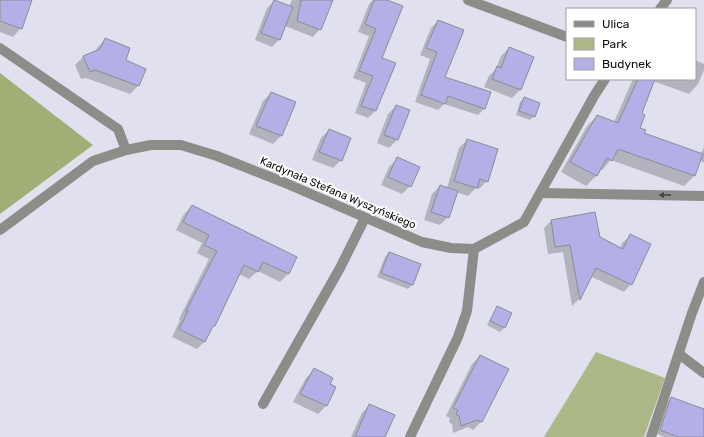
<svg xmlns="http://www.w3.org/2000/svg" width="704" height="437" font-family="Rubik,sans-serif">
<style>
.green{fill:#acb986}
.forest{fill:#a1af77}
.shadow{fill:#0003}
.building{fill:#b2b0e7;stroke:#8b8b97}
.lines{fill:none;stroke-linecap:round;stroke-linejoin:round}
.lane{stroke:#8c8d88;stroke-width:10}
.street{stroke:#8c8d88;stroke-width:10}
.oneway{fill:#464747}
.labels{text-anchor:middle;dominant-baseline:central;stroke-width:4;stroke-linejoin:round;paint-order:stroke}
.street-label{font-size:11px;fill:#0d0d11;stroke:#fff}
</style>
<rect width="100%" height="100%" fill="#e0e0ee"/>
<path class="green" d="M 596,352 L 665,378 L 644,437 L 544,437 Z"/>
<path class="forest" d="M 0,73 L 93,145 L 0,214 Z"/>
<g class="shadow">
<path d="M 0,0 L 31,0 L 21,28 L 13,37 L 0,32 Z"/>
<path d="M 292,0 L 332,0 L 320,29 L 313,37 L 285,26 L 280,39 L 272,47 L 255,40 L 267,8 L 274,1 L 289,6 Z"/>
<path d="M 373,0 L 385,0 L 380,58 L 394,63 L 375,111 L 368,118 L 355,113 L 366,83 L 353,78 L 369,36 L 358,32 L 369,4 Z"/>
<path d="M 438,21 L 444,77 L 485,108 L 478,115 L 444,104 L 438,110 L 415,102 L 430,59 L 420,55 L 431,28 Z"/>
<path d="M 105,40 L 124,61 L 145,70 L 138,86 L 130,94 L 86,78 L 81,79 L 75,65 L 83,57 L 95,52 L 97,48 Z"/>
<path d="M 509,48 L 533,57 L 520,90 L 512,98 L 484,87 L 489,76 L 496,69 L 501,56 Z"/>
<path d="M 695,60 L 704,64 L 704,70 L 698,84 L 689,94 L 653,81 L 641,114 L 639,129 L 643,133 L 701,154 L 704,147 L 704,163 L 700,160 L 694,176 L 684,186 L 611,160 L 602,170 L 600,169 L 596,176 L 586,186 L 561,172 L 587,126 L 597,116 L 614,122 L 633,79 L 695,79 Z"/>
<path d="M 271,93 L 295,103 L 281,136 L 273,144 L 249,134 L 263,101 Z"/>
<path d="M 524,98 L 534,116 L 530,120 L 516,115 L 520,102 Z"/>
<path d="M 396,106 L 408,111 L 397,140 L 389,148 L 377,143 L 388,114 Z"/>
<path d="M 329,130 L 341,160 L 333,168 L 312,160 L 321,138 Z"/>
<path d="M 467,140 L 487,181 L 479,189 L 476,188 L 468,196 L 456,192 L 448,217 L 440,225 L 424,220 L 432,194 L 440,186 L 447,188 L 459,148 Z"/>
<path d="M 397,159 L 410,186 L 402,194 L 381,185 L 389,167 Z"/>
<path d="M 192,206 L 296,258 L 288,274 L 280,282 L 258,271 L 249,279 L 239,274 L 214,326 L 210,329 L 205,341 L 197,349 L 172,337 L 180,320 L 179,319 L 209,259 L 197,253 L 202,243 L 176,230 L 184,214 Z"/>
<path d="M 594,213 L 599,238 L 620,249 L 622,243 L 630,236 L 631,284 L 624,292 L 590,276 L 579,299 L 572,306 L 563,252 L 548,254 L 544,228 L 551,221 Z"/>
<path d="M 389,253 L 419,264 L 412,285 L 408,289 L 377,277 L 385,257 Z"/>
<path d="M 498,308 L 511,314 L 504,328 L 500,332 L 487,325 L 494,312 Z"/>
<path d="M 480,356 L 481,422 L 473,430 L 468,427 L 453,433 L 452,424 L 449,422 L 450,418 L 446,416 L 472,364 Z"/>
<path d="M 314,370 L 329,384 L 335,387 L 326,406 L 318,414 L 293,402 L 306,378 Z"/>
<path d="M 671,398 L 704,410 L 704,437 L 664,437 L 657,434 L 667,402 Z"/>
<path d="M 370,405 L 384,437 L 351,437 L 362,413 Z"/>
</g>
<g class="building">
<path d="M 0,0 L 32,0 L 22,29 L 0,21 Z"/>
<path d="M 274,0 L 293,7 L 280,40 L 261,33 Z"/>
<path d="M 301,0 L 333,0 L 321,30 L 297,21 Z"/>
<path d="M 374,0 L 387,0 L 403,6 L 382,58 L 396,63 L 376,111 L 361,106 L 373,76 L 359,71 L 376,29 L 365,24 Z"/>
<path d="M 438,20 L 464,30 L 445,77 L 491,92 L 485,109 L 448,96 L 445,104 L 421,95 L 437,52 L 426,48 Z"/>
<path d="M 105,38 L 130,48 L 126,60 L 146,69 L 139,86 L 95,70 L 90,72 L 83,56 L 100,49 Z"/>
<path d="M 509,47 L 534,57 L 521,90 L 492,79 L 497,66 L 501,68 Z"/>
<path d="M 638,79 L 655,79 L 642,113 L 645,115 L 640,128 L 646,130 L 644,133 L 703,154 L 695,176 L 618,149 L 612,161 L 607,158 L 597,176 L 570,162 L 597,115 L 618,123 Z"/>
<path d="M 271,92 L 296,102 L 282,136 L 256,126 Z"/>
<path d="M 524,97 L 540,103 L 535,117 L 519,111 Z"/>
<path d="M 396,105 L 410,110 L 398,140 L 384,135 Z"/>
<path d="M 329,129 L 351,138 L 342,161 L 319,152 Z"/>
<path d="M 467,139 L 498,149 L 488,182 L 480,179 L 477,188 L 454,181 Z"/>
<path d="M 397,157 L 420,167 L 411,187 L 388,177 Z"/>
<path d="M 440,185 L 458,191 L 449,218 L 431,212 Z"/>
<path d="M 192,205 L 297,257 L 289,274 L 263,262 L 258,272 L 244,265 L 215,326 L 213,326 L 205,342 L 179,329 L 188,311 L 186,311 L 217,251 L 204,245 L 209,235 L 183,222 Z"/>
<path d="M 595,212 L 600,237 L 623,249 L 630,234 L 651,244 L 632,285 L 596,268 L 580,300 L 570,245 L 555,247 L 551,220 Z"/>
<path d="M 389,252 L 421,264 L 413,285 L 381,273 Z"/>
<path d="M 497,306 L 512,313 L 505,328 L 490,321 Z"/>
<path d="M 480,355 L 509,369 L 482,422 L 477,420 L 461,426 L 459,416 L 456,414 L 458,410 L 453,408 Z"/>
<path d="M 314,368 L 333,378 L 330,384 L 336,387 L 327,406 L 300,394 Z"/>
<path d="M 671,397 L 704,409 L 704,437 L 678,437 L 660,430 Z"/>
<path d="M 369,404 L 395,415 L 385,437 L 355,437 Z"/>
</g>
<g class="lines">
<g class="lane">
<path d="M 0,48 L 118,129 L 126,150"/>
<path d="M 263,404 L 340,268 L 365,218"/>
</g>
<g class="street">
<path d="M 468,0 L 567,37"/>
<path d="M 660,9 L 667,0"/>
<path d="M 541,193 L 704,196"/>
<path d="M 0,230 L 93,161 L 126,150 L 151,145 L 181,145 L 217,156 L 283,182 L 422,242 L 451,248 L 474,249 L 524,222 L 594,96 L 605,79"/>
<path d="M 679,354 L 704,373"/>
<path d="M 410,437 L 458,337 L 467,311 L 474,249"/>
<path d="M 651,437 L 692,313 L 704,282"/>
</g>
</g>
<defs><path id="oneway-solid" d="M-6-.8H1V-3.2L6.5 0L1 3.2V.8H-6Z"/></defs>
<use class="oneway" href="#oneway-solid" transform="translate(665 195) rotate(-179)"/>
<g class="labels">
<g class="street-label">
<text transform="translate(338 193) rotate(23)">Kardynała Stefana Wyszyńskiego</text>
</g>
</g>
<rect x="566" y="8" width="130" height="72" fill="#ffffff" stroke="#9e9ea0"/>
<rect x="574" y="21" width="20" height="6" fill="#8c8d88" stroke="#9e9ea0"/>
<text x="602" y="28" font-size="12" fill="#0d0d11">Ulica</text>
<rect x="574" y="38" width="20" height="12" fill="#acb986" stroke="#9e9ea0"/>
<text x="602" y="48" font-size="12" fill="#0d0d11">Park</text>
<rect x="574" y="58" width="20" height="12" fill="#b2b0e7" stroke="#9e9ea0"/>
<text x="602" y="68" font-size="12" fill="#0d0d11">Budynek</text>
</svg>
